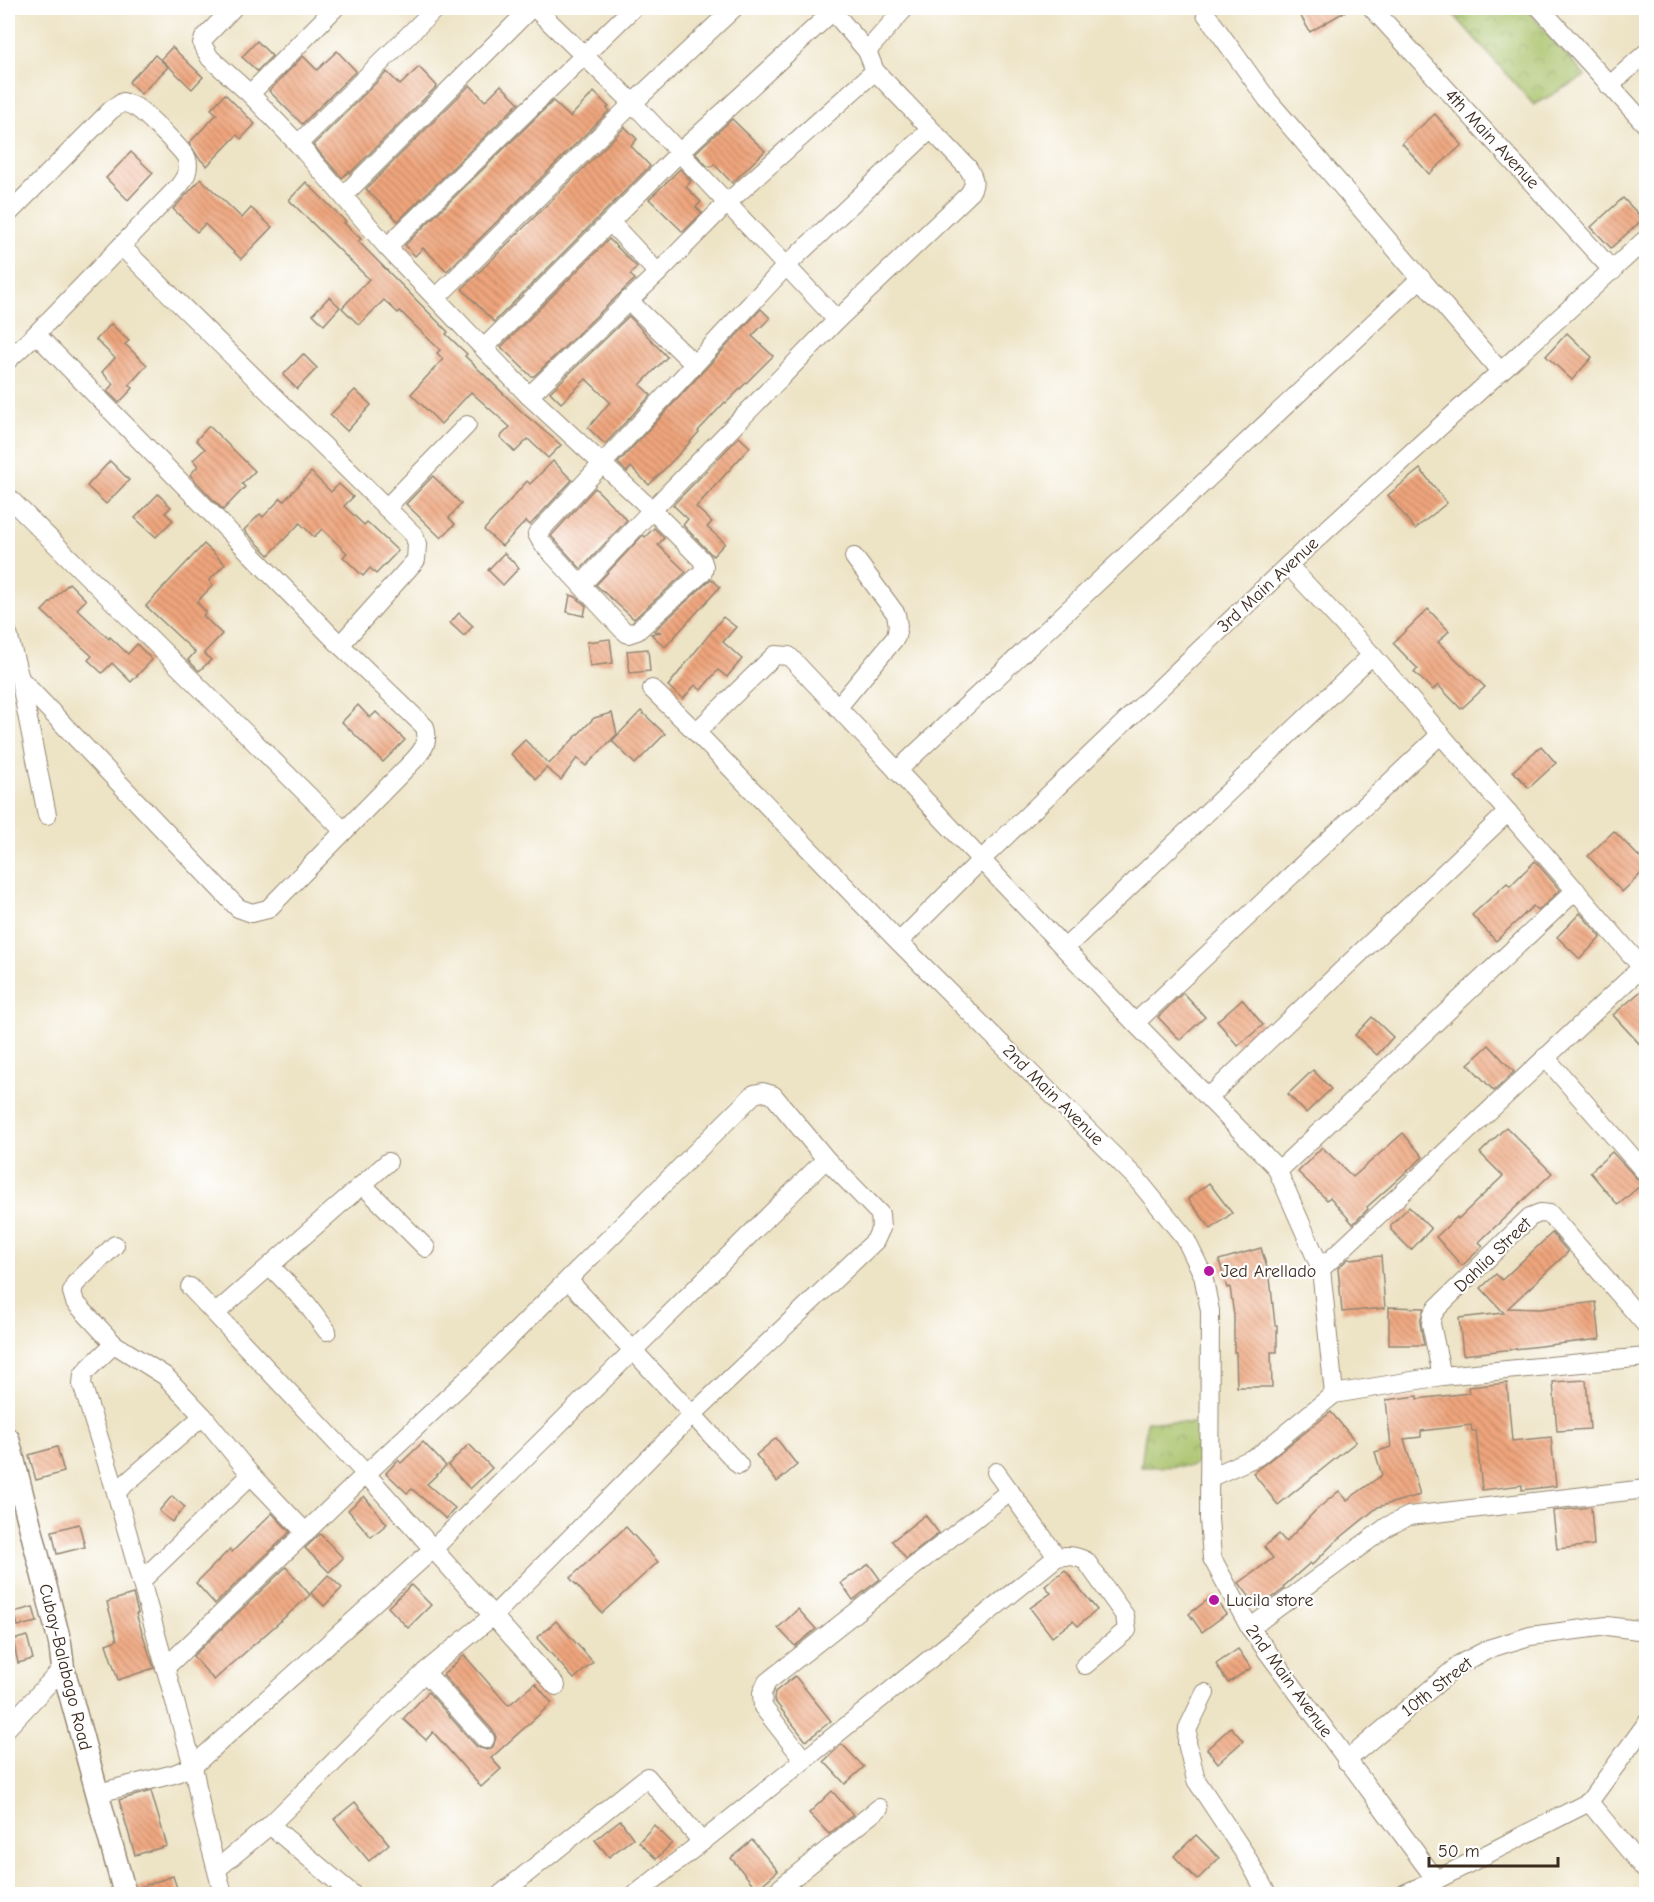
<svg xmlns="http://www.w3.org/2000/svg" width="1654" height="1902" font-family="'Comic Neue',sans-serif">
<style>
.park{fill:url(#park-crowns);stroke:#717642;stroke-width:1.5}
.building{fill:url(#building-back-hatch)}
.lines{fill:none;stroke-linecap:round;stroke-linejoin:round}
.minor-casing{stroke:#948672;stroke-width:20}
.major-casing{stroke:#948672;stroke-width:25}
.minor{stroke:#fff;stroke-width:18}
.major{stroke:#fff;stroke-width:22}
.poi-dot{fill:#b5179e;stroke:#fff;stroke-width:2}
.labels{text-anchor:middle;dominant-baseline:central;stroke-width:4.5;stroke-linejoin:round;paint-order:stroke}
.street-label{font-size:18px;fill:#3b2a1e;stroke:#fff}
.poi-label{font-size:18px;fill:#3b2a1e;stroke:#fff;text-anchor:start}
</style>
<defs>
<pattern id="park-crowns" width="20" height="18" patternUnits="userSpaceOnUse" patternTransform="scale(1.5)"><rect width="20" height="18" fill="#a7c167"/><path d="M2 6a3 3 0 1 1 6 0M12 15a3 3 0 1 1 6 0" fill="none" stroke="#899d54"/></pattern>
<pattern id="building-back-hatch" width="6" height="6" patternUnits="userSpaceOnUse" patternTransform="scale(1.5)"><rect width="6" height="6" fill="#efa57d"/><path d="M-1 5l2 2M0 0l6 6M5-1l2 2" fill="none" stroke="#c38766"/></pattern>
</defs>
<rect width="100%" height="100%" fill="#fff"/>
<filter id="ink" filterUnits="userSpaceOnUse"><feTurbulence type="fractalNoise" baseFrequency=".0167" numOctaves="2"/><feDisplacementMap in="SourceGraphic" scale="12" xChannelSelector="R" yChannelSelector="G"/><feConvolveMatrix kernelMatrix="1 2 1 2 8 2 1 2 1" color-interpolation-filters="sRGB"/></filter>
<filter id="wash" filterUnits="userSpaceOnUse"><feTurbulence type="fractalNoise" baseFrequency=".008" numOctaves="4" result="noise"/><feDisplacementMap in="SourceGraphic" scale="24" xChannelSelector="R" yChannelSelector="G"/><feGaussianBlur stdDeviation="1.35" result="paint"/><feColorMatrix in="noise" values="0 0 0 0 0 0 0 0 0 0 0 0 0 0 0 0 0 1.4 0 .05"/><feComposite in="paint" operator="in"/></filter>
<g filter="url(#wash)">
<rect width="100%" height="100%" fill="#ede3c5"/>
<g class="park">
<path d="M 1448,8 L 1525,8 L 1585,76 L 1534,105 Z"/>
<path d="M 1147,1421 L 1208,1424 L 1207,1460 L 1191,1466 L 1141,1467 Z"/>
</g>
<g id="blocks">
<g class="building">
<path d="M 1296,8 L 1351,8 L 1310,32 Z"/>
<path d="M 257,41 L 272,56 L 257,71 L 242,57 Z"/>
<path d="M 172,47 L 203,77 L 192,89 L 161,59 Z"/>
<path d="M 337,51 L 356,71 L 302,124 L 269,91 L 303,56 L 317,70 Z"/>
<path d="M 155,55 L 168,67 L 141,94 L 129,82 Z"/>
<path d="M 419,67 L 437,86 L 350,173 L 349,171 L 342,178 L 313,145 L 387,72 L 400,85 Z"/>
<path d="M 470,85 L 485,101 L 501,85 L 519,103 L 398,221 L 366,189 Z"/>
<path d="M 594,92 L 609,107 L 607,108 L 609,111 L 447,271 L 423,248 L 415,256 L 405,245 L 553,101 L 570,117 Z"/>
<path d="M 225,94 L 255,124 L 241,139 L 237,135 L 207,166 L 198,157 L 189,143 L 217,114 L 211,109 Z"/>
<path d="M 1435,114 L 1462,145 L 1429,174 L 1402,143 Z"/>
<path d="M 732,119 L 765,151 L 732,183 L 714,164 L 711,167 L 707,166 L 695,153 Z"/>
<path d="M 625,127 L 637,139 L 631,146 L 650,166 L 494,322 L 462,289 Z"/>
<path d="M 131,152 L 153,173 L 128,200 L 106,178 Z"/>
<path d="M 680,169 L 691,181 L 686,187 L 701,202 L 696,207 L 702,213 L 683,232 L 649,199 Z"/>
<path d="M 201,179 L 242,218 L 251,208 L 272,227 L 241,259 L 205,224 L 197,232 L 173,209 Z"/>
<path d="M 306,182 L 346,222 L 344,223 L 361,239 L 358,241 L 448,332 L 446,334 L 467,354 L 465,356 L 523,413 L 561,445 L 548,458 L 528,439 L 515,452 L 500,437 L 510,427 L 471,392 L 441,424 L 411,394 L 443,359 L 437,353 L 440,350 L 400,311 L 398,313 L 384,300 L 359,325 L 342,308 L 369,279 L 289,200 Z"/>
<path d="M 1623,198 L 1643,219 L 1611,248 L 1591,227 Z"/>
<path d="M 609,239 L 637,267 L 630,275 L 635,279 L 534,376 L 531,376 L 501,347 Z"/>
<path d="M 329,297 L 340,307 L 324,325 L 313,314 Z"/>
<path d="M 761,309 L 770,318 L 752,336 L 773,356 L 726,403 L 725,402 L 698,431 L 699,432 L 681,452 L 649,485 L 631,467 L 627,472 L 618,463 Z"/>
<path d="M 629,316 L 667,357 L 640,385 L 651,395 L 605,444 L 588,428 L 610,402 L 586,379 L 561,403 L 550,392 Z"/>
<path d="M 111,324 L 129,341 L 125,344 L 147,365 L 129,385 L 133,388 L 119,403 L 107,391 L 113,384 L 102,372 L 115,358 L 96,340 Z"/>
<path d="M 1567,333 L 1592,357 L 1572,380 L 1546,356 Z"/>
<path d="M 303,354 L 317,368 L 297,389 L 283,375 Z"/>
<path d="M 355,390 L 371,405 L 347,431 L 330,415 Z"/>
<path d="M 209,426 L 255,471 L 242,484 L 245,487 L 223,510 L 190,475 L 198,466 L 193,460 L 205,449 L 196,440 Z"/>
<path d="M 739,437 L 750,447 L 696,507 L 712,522 L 707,527 L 725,543 L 713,556 L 683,525 L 688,519 L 673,505 Z"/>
<path d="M 110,461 L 129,480 L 106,504 L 87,486 Z"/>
<path d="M 553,461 L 572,480 L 530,525 L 526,521 L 502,546 L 484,530 L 527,481 L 530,484 Z"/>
<path d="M 1420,469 L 1447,503 L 1415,529 L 1388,495 Z"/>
<path d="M 311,472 L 331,492 L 339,484 L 353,497 L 344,506 L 364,525 L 367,522 L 398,551 L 376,574 L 370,568 L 363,576 L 343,557 L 347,553 L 322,529 L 314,537 L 300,523 L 269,555 L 244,530 L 260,514 L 263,517 L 281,498 L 284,501 Z"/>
<path d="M 433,476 L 461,504 L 449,518 L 455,524 L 441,538 L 406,504 Z"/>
<path d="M 595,488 L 627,520 L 581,569 L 551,536 Z"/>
<path d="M 158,494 L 171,507 L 165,513 L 173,520 L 156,537 L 135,518 Z"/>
<path d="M 654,528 L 664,538 L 658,545 L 686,572 L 634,619 L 596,585 L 643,535 L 645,537 Z"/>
<path d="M 204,544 L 225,564 L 209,581 L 213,585 L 197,602 L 206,612 L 203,616 L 222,634 L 204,653 L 211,660 L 199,671 L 188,660 L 195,652 L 146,606 Z"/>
<path d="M 504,553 L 519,568 L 503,585 L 488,570 Z"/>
<path d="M 711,579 L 720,587 L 665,647 L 651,634 L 661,632 L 654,631 Z"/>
<path d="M 69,583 L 86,600 L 77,609 L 109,639 L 110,637 L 128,654 L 137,644 L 152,660 L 131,682 L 112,663 L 102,673 L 88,660 L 92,656 L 42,611 Z"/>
<path d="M 570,595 L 576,597 L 586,606 L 584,616 L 567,612 Z"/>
<path d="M 1428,609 L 1449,631 L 1438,642 L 1485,687 L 1461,709 L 1438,685 L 1433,690 L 1414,672 L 1418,669 L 1393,643 Z"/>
<path d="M 459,613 L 473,626 L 464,636 L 450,623 Z"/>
<path d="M 723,617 L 736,627 L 723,642 L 742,659 L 727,677 L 718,670 L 701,690 L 695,685 L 683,699 L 668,686 Z"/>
<path d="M 610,639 L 613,663 L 590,666 L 587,642 Z"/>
<path d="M 648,649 L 650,671 L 630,673 L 627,651 Z"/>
<path d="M 358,705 L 370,718 L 376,712 L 405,740 L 383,762 L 342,722 Z"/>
<path d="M 641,711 L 665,734 L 635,764 L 612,741 Z"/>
<path d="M 612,713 L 617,734 L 586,766 L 577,758 L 561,780 L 546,768 L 536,779 L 511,754 L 525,740 L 549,764 L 594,718 Z"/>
<path d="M 1541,746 L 1556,763 L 1529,788 L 1513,771 Z"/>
<path d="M 1614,831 L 1647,865 L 1647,868 L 1622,892 L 1588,856 Z"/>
<path d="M 1535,861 L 1560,890 L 1538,911 L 1533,906 L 1496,941 L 1472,915 L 1507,883 L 1510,886 Z"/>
<path d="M 1580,913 L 1601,937 L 1580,959 L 1557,937 Z"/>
<path d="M 1647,986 L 1647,1052 L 1613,1015 Z"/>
<path d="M 1183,993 L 1205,1017 L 1180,1040 L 1158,1017 Z"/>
<path d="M 1242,999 L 1263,1025 L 1238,1046 L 1217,1021 Z"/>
<path d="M 1372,1017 L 1393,1037 L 1377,1055 L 1355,1035 Z"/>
<path d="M 1489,1045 L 1514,1072 L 1494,1091 L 1468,1064 Z"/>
<path d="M 1313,1070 L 1331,1089 L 1306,1113 L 1288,1094 Z"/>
<path d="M 1506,1127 L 1552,1173 L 1479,1242 L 1483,1246 L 1462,1266 L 1436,1237 L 1457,1217 L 1458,1219 L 1503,1176 L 1480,1153 Z"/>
<path d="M 1403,1133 L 1423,1157 L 1367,1207 L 1368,1209 L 1353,1224 L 1330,1197 L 1327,1200 L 1298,1172 L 1322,1147 L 1353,1177 Z"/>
<path d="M 1612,1152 L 1642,1184 L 1618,1205 L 1590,1172 Z"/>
<path d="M 1209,1183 L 1232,1213 L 1211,1229 L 1188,1199 Z"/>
<path d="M 1409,1207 L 1431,1229 L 1411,1250 L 1391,1230 L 1391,1225 Z"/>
<path d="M 1552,1233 L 1568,1252 L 1508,1308 L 1540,1309 L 1596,1302 L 1600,1339 L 1463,1355 L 1459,1318 L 1504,1313 L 1481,1288 L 1496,1274 L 1502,1280 Z"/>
<path d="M 1261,1248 L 1270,1278 L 1275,1325 L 1277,1325 L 1277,1352 L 1271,1352 L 1272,1387 L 1237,1387 L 1236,1352 L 1234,1352 L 1234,1316 L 1230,1287 L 1227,1288 L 1219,1260 Z"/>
<path d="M 1381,1256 L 1385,1308 L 1342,1312 L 1338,1268 L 1348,1259 Z"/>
<path d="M 1389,1307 L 1424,1308 L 1420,1323 L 1424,1345 L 1389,1345 Z"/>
<path d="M 1586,1380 L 1590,1429 L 1557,1431 L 1553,1382 Z"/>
<path d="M 1507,1383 L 1512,1441 L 1551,1437 L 1556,1486 L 1522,1490 L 1522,1485 L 1482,1490 L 1476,1431 L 1472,1431 L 1471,1425 L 1421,1431 L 1421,1437 L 1404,1439 L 1420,1495 L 1378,1507 L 1335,1542 L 1312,1565 L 1310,1563 L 1283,1587 L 1284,1589 L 1258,1608 L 1239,1583 L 1273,1558 L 1264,1547 L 1279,1534 L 1286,1542 L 1315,1511 L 1339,1491 L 1347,1500 L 1382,1475 L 1375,1452 L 1391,1447 L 1386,1400 L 1417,1396 L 1417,1399 L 1469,1393 L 1468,1387 Z"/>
<path d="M 1331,1412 L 1356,1442 L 1278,1505 L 1253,1473 Z"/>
<path d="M 776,1438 L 797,1465 L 777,1482 L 756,1455 Z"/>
<path d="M 423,1442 L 446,1466 L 427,1484 L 455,1508 L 446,1519 L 412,1489 L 407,1493 L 386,1473 L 398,1460 L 401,1463 Z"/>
<path d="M 469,1444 L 492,1468 L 470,1489 L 448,1465 Z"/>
<path d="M 57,1447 L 64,1472 L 36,1480 L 29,1455 Z"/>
<path d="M 172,1496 L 185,1507 L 172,1522 L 159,1511 Z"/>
<path d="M 364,1496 L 387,1524 L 371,1537 L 348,1510 Z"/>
<path d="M 1591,1507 L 1594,1545 L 1557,1549 L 1553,1511 Z"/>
<path d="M 272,1513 L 290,1532 L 215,1604 L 196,1583 L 230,1549 L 232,1552 Z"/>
<path d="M 925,1515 L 939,1533 L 906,1559 L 892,1541 Z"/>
<path d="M 79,1524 L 85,1547 L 57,1554 L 52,1531 Z"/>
<path d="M 626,1527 L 658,1562 L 602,1613 L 570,1578 Z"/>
<path d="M 320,1534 L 343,1558 L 329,1572 L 305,1548 Z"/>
<path d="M 869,1564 L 880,1579 L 853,1600 L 841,1583 Z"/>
<path d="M 286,1567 L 310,1595 L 214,1680 L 193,1656 Z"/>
<path d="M 1065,1570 L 1097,1610 L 1078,1626 L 1073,1621 L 1052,1637 L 1030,1608 L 1051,1593 L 1045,1586 Z"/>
<path d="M 328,1575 L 342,1588 L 324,1606 L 311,1593 Z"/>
<path d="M 411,1585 L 431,1605 L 408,1628 L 388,1607 Z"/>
<path d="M 133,1594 L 138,1613 L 136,1614 L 154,1668 L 118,1680 L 106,1644 L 117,1640 L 107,1602 Z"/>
<path d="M 1213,1596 L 1226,1614 L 1202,1632 L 1189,1614 Z"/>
<path d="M 33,1607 L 37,1622 L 18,1626 L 14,1612 Z"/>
<path d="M 798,1609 L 816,1629 L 795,1646 L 778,1628 Z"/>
<path d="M 556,1621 L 593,1662 L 574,1679 L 537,1638 Z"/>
<path d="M 27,1636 L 33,1659 L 18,1663 L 13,1640 Z"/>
<path d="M 1238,1649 L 1251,1668 L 1228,1683 L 1216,1664 Z"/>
<path d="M 464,1655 L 506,1703 L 509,1705 L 535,1683 L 552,1703 L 491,1758 L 501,1769 L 481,1787 L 433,1732 L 426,1740 L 403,1719 L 428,1692 L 477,1747 L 487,1750 L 493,1747 L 496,1737 L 493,1731 L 443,1675 Z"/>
<path d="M 795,1676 L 831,1721 L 806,1741 L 774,1700 L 775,1692 Z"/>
<path d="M 1231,1727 L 1243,1741 L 1218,1763 L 1207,1749 Z"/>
<path d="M 842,1744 L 864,1767 L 845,1784 L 824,1761 Z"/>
<path d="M 151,1791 L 167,1846 L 135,1855 L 119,1800 Z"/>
<path d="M 832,1791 L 853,1815 L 829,1834 L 809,1813 Z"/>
<path d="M 355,1802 L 389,1844 L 369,1861 L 334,1819 Z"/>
<path d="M 620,1820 L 633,1838 L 609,1857 L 595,1840 Z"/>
<path d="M 654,1825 L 672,1843 L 656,1859 L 639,1842 Z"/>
<path d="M 1196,1835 L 1219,1858 L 1197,1880 L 1174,1856 Z"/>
<path d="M 752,1840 L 778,1871 L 757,1889 L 731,1858 Z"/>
<path d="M 173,1876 L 179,1894 L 138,1894 L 137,1888 Z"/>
</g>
</g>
</g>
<g filter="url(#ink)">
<use href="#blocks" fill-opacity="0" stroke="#948672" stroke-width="1.5"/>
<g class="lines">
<g class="minor-casing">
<g id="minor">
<path d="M 233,8 L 204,38 L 202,44 L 210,58 L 250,94 L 298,144 L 387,247 L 529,396 L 652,510 L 837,320 L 968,195 C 976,185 975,179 968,168 L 875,71 L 867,51 L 830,8"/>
<path d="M 535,8 L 633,103 L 837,320"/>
<path d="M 1206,8 L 1206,14 L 1267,99 L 1500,371"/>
<path d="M 1372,8 L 1613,271"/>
<path d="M 1540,8 L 1646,125"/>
<path d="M 867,51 L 905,8"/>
<path d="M 1609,86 L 1646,53"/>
<path d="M 250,94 L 335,8"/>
<path d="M 298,144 L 436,8"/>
<path d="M 344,195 L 531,8"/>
<path d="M 8,214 L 111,110 L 123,102 C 128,104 133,105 137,108 C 145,113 184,151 187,159 C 190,170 185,178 179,186 L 36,334 L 8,360"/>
<path d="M 611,223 L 658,273"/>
<path d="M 121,246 L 414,535 L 417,544 L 416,560 L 340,645"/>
<path d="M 387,247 L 633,8"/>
<path d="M 436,298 L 633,103 L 734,8"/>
<path d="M 628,300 L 694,364"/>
<path d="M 484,348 L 680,152 L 833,11"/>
<path d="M 529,396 L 658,273 L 728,202 L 875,71"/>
<path d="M 8,497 L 344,831"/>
<path d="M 386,508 L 467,425"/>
<path d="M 1288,565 L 1372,655 L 1646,972"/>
<path d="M 581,585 L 652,510 L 702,560 L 704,566 L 703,572 L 637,631 L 628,634 L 622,629 L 542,543 L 537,534 L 787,265 L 930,130"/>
<path d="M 8,634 L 20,679 L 47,815"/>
<path d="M 20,679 L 238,908 L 252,913 L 268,909 L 414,760 C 424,749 429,742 425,727 L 340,645 L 36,334"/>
<path d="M 652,689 L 696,732"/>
<path d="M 838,707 L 896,637 L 898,626 L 896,614 L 854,557"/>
<path d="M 897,771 L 1421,278"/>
<path d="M 899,942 L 981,860 L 1288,565 L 1646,239"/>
<path d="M 1065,948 L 1372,655"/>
<path d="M 1135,1023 L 1441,734"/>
<path d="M 1545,1057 L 1646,1173"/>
<path d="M 1209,1097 L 1508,812"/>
<path d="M 1278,1171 L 1576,890"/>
<path d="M 363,1185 L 426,1248"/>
<path d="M 115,1245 L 75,1284 L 72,1292 L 75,1302 L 114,1344 L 165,1376 L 203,1416 L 251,1475 L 306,1533"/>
<path d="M 270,1266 L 306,1303 L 327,1331"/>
<path d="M 1321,1269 L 1642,967"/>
<path d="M 568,1280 L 739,1465"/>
<path d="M 190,1287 L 366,1474 L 556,1686"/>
<path d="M 216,1313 L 388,1162"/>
<path d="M 114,1344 L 87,1370 L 83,1375 L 82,1384 L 116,1492 L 193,1766 L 203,1818 L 223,1894"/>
<path d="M 1442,1376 L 1431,1324 L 1432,1316 L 1437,1308 L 1530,1217 L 1540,1213 L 1550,1214 L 1646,1325"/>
<path d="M 1334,1394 L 1321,1269 L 1276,1167 L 1135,1023 L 789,656 L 775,655 L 696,732 L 899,942 L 1136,1178 L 1185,1238 L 1203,1275 L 1210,1311 L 1209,1519 L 1212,1558 L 1250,1628 L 1436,1880"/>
<path d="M 996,1472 L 1057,1557"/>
<path d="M 1209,1478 L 1258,1456 L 1334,1394 L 1442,1376 L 1646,1357"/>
<path d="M 116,1492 L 203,1416"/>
<path d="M 141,1581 L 251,1475"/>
<path d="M 1250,1628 L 1388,1526 L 1409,1516 L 1646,1489"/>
<path d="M 165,1668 L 366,1474 L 477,1370 L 754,1094 L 763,1092 L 773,1095 L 826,1159 L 880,1214 L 881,1228 L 875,1241 L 693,1414 L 494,1615 L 425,1672 L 270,1825 L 217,1869"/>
<path d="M 425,1672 L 485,1739"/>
<path d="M 1205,1693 L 1188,1728 L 1187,1743 L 1196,1780 L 1245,1854 L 1267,1894"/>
<path d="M 8,1727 L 63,1668"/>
<path d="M 804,1760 L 763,1707 L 762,1693 L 767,1682 L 1010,1491"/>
<path d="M 1346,1761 L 1460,1664 L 1491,1648 L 1530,1636 L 1607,1626 L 1646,1631"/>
<path d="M 98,1793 L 174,1774 L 193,1766 L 432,1550 L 826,1159"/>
<path d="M 1589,1802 L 1646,1871"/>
<path d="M 270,1825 L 352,1894"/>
<path d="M 702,1842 L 1057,1557 C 1069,1555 1076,1556 1086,1561 L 1125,1616 L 1127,1630 L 1085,1665"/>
<path d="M 501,1894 L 647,1777 L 702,1842 L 636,1894"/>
<path d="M 773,1894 L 879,1808"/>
<path d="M 1404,1894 L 1436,1880 L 1589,1802 L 1646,1724"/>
</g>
</g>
<g class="major-casing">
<path id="major" d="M 8,1439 L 60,1643 L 63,1668 L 125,1894"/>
</g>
<use href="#minor" class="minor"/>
<use href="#major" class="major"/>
</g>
</g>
<g class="poi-dot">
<circle cx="1209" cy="1271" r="6"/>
<circle cx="1214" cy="1600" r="6"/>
</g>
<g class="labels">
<g class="street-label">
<text transform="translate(1492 139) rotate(47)">4th Main Avenue</text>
<text transform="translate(1268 585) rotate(-43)">3rd Main Avenue</text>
<text transform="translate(1053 1095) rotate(45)">2nd Main Avenue</text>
<text transform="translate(1493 1255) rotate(-44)">Dahlia Street</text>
<text transform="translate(65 1667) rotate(76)">Cubay-Balabago Road</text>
<text transform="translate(1289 1681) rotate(54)">2nd Main Avenue</text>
<text transform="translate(1437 1687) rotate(-38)">10th Street</text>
</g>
<g class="poi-label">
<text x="1221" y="1271">Jed Arellado</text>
<text x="1226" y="1600">Lucila store</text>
</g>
</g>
<rect width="1654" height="1902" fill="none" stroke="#fff" stroke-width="30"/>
<path d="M1429 1857v9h129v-9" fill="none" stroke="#3b2a1e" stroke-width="3"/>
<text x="1438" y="1857" font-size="18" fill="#3b2a1e" stroke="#ffffff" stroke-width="4.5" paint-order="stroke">50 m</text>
</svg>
